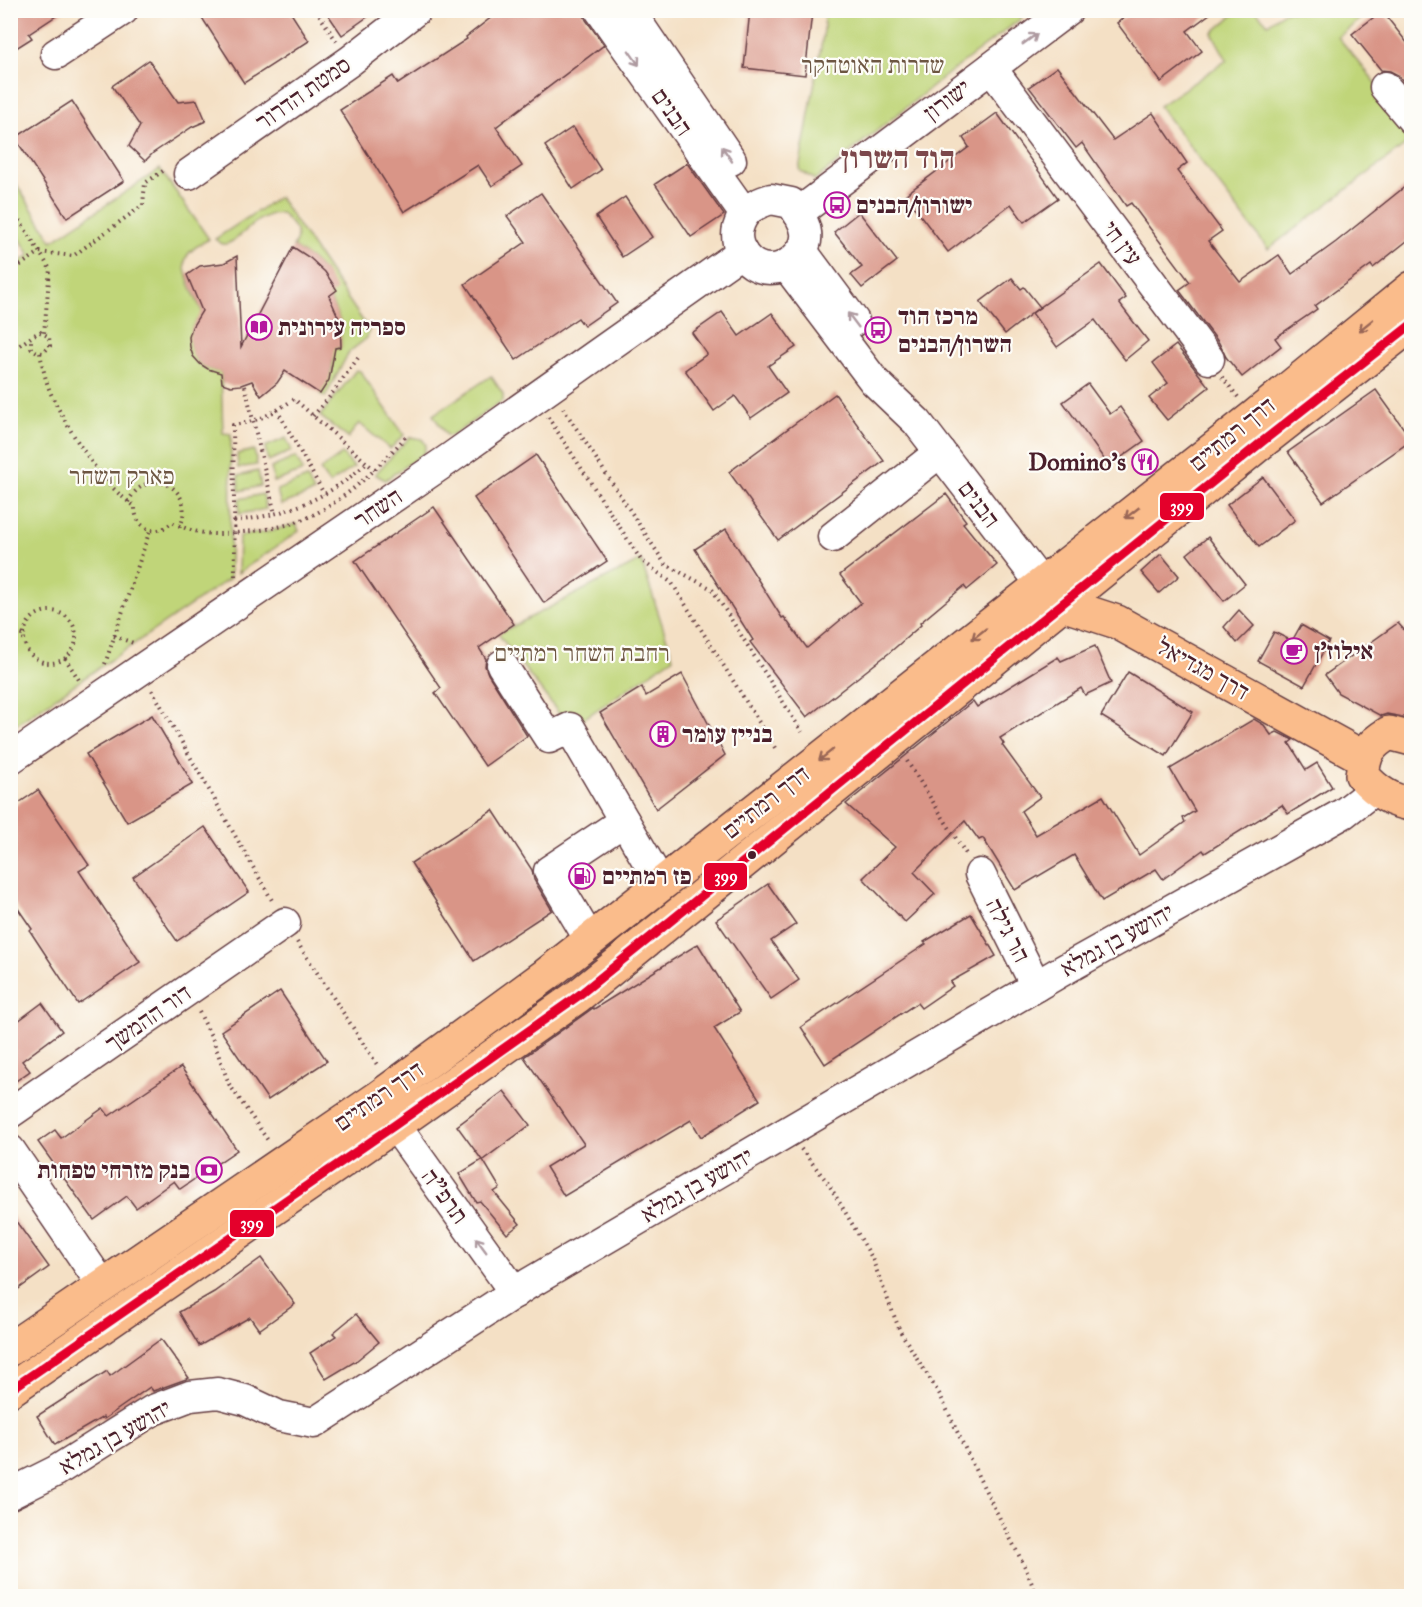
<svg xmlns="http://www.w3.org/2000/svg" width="1422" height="1607" font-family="'IM FELL Great Primer','Frank Ruhl Libre',serif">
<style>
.green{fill:#c0d579;stroke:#857a52;stroke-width:1.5}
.building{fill:#d99587}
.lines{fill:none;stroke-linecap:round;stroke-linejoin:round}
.minor-casing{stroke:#643c42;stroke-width:33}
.major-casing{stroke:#643c42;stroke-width:36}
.path{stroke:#643c42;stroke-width:4;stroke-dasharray:1.5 4.5;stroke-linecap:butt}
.minor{stroke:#fff;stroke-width:30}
.major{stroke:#fabc8b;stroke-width:33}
.bus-1-casing{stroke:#fdfcf7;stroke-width:14}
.bus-1{stroke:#e4002b;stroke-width:9}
.oneway{stroke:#ae9aa0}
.oneway2{stroke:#996656}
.bus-dot{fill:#4a1f2b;stroke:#fdfcf7;stroke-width:2}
.labels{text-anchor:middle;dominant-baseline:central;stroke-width:4.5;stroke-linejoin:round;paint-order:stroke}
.park-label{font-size:24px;fill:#6d5642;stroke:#fdfcf7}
.street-label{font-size:24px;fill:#4a1f2b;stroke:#fdfcf7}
.poi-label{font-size:24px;font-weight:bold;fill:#4a1f2b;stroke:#fdfcf7;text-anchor:start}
.district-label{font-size:30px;font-weight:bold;fill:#7c484b;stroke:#fdfcf7}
.line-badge{stroke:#fdfcf7;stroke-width:2}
.badge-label{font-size:16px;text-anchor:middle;font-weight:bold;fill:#fff}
</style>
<rect width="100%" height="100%" fill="#fdfcf7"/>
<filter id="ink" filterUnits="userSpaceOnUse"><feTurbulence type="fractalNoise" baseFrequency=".0167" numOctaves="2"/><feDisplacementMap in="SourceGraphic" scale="12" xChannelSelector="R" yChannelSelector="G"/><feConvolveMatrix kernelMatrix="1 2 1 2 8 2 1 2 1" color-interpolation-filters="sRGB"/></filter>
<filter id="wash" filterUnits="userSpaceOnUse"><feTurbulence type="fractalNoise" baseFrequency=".008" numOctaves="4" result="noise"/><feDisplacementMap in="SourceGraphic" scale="24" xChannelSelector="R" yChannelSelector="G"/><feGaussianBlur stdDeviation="1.35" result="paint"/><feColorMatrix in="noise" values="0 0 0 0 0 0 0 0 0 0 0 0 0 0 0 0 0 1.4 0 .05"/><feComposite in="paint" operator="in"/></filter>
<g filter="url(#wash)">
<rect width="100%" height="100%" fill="#f4e0c5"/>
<g class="green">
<path d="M 824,11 L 1016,10 L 1022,18 L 953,70 L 815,180 L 799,170 L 824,30 Z"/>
<path d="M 1238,11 L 1256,11 L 1268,24 L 1285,11 L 1371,11 L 1338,37 L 1411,125 L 1411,141 L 1268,249 L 1159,106 L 1227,60 L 1212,33 Z"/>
<path d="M 160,169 L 209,239 C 201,244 190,249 186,258 C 180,271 198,301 203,314 C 179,333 189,370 221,372 L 223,433 L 231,434 L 230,578 L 11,728 L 10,508 L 16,504 L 10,495 L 10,268 L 30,255 L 11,224 L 10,174 L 52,241 Z"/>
<path d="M 279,197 L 369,330 L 367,338 L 349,352 L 325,397 L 320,394 L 332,370 L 333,349 L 341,347 L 340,321 L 329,296 L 325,272 L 310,258 L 293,247 C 303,233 292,224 281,213 C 255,212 237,246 223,244 C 222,244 216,240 215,239 Z"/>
<path d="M 356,370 L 360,371 L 404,435 L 390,449 L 359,423 L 348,438 L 320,416 Z"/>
<path d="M 491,376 L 503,394 L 503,400 L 453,435 L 447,436 L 433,415 Z"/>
<path d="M 410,437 L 422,439 L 426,445 L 424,453 L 385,480 L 375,474 Z"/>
<path d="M 286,438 L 292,451 L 268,461 L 265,447 Z"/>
<path d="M 254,450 L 257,465 L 238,468 L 237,454 Z"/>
<path d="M 342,454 L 354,467 L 329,484 L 320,470 Z"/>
<path d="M 296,457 L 303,471 L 274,482 L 271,468 Z"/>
<path d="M 258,471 L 261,486 L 239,491 L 238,476 Z"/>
<path d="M 307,478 L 314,492 L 281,505 L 277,490 Z"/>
<path d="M 263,494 L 266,509 L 239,514 L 239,499 Z"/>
<path d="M 296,524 L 299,531 L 238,573 L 239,536 L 267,532 Z"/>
<path d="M 641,560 L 673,658 L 570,728 L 498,634 Z"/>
</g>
<g id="blocks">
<g class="building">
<path d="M 10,10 L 65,10 L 29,34 L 32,38 L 10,52 Z"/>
<path d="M 197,10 L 289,10 L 309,41 L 244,83 Z"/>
<path d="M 325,10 L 377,10 L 342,35 Z"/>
<path d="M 501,10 L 582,10 L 586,20 L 604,45 L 496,127 L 522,166 L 492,186 L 478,165 L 404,212 L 340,110 L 393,76 L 398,84 L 467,39 L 466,37 Z"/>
<path d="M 750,10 L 812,12 L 805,75 L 744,68 Z"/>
<path d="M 1134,10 L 1215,10 L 1187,31 L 1202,51 L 1161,82 L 1117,23 Z"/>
<path d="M 1382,11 L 1412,49 L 1412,92 L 1398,75 L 1390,71 L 1381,70 L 1352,34 Z"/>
<path d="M 149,60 L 178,102 L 197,100 L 206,121 L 192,127 L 153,153 L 145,161 L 129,146 L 140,126 L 112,86 Z"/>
<path d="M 1057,67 L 1113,140 L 1153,113 L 1187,163 L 1177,171 L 1222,231 L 1208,241 L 1240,282 L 1279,255 L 1292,274 L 1336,242 L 1412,181 L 1412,237 L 1373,268 L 1371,265 L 1315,306 L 1317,309 L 1275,338 L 1281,346 L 1242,377 L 1226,357 L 1219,343 L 1179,290 L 1190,282 L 1131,203 L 1126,206 L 1082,143 L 1076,148 L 1029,87 Z"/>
<path d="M 72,101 L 124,181 L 67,218 L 15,138 Z"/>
<path d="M 997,113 L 1058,198 L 1024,222 L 1011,204 L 948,252 L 905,195 L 969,147 L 963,138 Z"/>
<path d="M 573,127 L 601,170 L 573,189 L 545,146 Z"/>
<path d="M 687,163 L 724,215 L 691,237 L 655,184 Z"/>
<path d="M 541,193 L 617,303 L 584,326 L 578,318 L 516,360 L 465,284 L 526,242 L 507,216 Z"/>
<path d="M 625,197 L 652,237 L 622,257 L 596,217 Z"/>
<path d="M 859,212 L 897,261 L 862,288 L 851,275 L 862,267 L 834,232 Z"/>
<path d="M 293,247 L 310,258 L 325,272 L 337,290 L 329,296 L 340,321 L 341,347 L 335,348 L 329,380 L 320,394 L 285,371 L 277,383 L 261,396 L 252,381 L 241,385 L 231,386 L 222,383 L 221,373 L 208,369 L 200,364 L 193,356 L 190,347 L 189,337 L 192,327 L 202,311 L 187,275 L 200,266 L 224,263 L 237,256 L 241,347 Z"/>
<path d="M 1101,264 L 1126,298 L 1119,303 L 1148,341 L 1125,360 L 1095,320 L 1057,347 L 1032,313 Z"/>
<path d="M 1012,278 L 1021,289 L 1024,287 L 1040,307 L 1005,334 L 980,302 Z"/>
<path d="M 722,312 L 739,336 L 772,313 L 796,347 L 768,366 L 787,393 L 751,418 L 735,396 L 714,411 L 685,370 L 707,354 L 692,333 Z"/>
<path d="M 1176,345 L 1209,387 L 1167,420 L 1149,398 L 1168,383 L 1153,363 Z"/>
<path d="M 1088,384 L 1110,414 L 1120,407 L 1144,441 L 1109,466 L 1063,402 Z"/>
<path d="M 1376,390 L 1412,440 L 1323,502 L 1288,452 Z"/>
<path d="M 835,394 L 884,461 L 778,540 L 729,472 Z"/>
<path d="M 536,455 L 607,561 L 544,603 L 474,498 Z"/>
<path d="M 1263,477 L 1295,520 L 1259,547 L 1227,505 Z"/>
<path d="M 946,494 L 966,521 L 963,523 L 997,565 L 967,590 L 964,586 L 920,623 L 921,625 L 889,653 L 807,717 L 750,642 L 753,640 L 695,549 L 726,529 L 782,618 L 784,617 L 807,648 L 861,603 L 840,575 Z"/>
<path d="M 434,507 L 514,624 L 479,648 L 486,659 L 485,666 L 488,674 L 527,736 L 485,766 L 435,693 L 441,688 L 355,561 Z"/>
<path d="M 1208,537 L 1245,584 L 1224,601 L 1187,554 Z"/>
<path d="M 1161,554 L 1179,576 L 1159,593 L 1141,572 Z"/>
<path d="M 1239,610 L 1254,626 L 1237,643 L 1224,627 Z"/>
<path d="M 1398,623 L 1412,639 L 1412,707 L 1403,717 L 1387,714 L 1381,716 L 1338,693 L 1325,675 Z"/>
<path d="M 1301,625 L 1329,641 L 1304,686 L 1258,661 L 1274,632 L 1292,641 Z"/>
<path d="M 1095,646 L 1111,683 L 1085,695 L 1081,688 L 1000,738 L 1004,744 L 1002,745 L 1040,797 L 1021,811 L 1036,835 L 1103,796 L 1139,855 L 1185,822 L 1183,818 L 1195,811 L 1170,769 L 1254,719 L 1264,725 L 1271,735 L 1277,732 L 1293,740 L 1289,743 L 1306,770 L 1317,763 L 1332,787 L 1288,814 L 1282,805 L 1205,853 L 1203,850 L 1163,879 L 1156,869 L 1102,901 L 1074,855 L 1015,890 L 983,838 L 979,840 L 965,821 L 914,872 L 935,894 L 905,922 L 863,878 L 895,847 L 846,804 L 973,701 L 977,707 L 1058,657 L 1061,661 Z"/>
<path d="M 1128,672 L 1193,712 L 1166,756 L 1101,716 Z"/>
<path d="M 682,674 L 725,755 L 656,809 L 600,713 L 642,687 L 646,696 Z"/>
<path d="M 152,715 L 193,784 L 127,822 L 86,754 Z"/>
<path d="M 38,790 L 89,865 L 79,871 L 140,962 L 78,1004 L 30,931 L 32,929 L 10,897 L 10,809 Z"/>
<path d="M 493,810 L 532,870 L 534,880 L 552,910 L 474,961 L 411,863 Z"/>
<path d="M 205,827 L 249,892 L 177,941 L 133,877 Z"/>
<path d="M 768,884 L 796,924 L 771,941 L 799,980 L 771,999 L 716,920 Z"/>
<path d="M 971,914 L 996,956 L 950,982 L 953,986 L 921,1008 L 917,1003 L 825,1064 L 801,1027 L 926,944 L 924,942 Z"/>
<path d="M 698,944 L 740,1012 L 714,1028 L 760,1100 L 701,1137 L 691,1120 L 564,1196 L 546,1167 L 584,1144 L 524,1057 L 593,1008 L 594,1009 Z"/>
<path d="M 280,991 L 327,1061 L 268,1100 L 221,1031 Z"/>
<path d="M 42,1003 L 62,1031 L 22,1061 L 30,1071 L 10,1085 L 10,1027 Z"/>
<path d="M 181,1067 L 237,1150 L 180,1189 L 174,1181 L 136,1208 L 127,1196 L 94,1220 L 38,1142 L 55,1130 L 61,1138 L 103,1108 L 109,1116 Z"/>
<path d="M 504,1091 L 530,1125 L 483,1160 L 500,1188 L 494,1192 L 520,1224 L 507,1234 L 480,1201 L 476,1202 L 459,1174 L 482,1160 L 457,1126 Z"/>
<path d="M 10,1213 L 49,1267 L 10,1295 Z"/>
<path d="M 261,1258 L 295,1304 L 259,1330 L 250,1317 L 199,1346 L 179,1312 L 214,1292 Z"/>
<path d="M 356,1314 L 379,1342 L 356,1361 L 326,1379 L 310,1353 L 336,1336 L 333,1333 Z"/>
<path d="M 161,1339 L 189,1378 L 153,1391 L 150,1387 L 104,1419 L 103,1417 L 55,1445 L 37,1416 L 107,1371 L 110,1376 Z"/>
</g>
</g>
</g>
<g filter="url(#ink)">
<use href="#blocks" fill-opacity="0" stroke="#643c42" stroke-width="1.5"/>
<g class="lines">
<g class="minor-casing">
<g id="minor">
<path d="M 600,10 L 744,213"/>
<path d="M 629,10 L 731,160"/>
<path d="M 56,54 L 123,10"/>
<path d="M 991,68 L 1209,359"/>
<path d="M 1385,87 L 1412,119"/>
<path d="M 189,174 L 350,61 L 416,10"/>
<path d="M 771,199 L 791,203 C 806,222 815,242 793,260 C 787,265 779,269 771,269 C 750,270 733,248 738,228 C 743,210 754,204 771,199 Z"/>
<path d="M 798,213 L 1068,10"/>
<path d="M 802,251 L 854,321"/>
<path d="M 786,265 L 874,381 L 917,422 L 1042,585"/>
<path d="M 833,537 L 940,452"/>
<path d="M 502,665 L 549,738 L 570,728 L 661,884"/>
<path d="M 10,759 L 449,459 L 742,252"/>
<path d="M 980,874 L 1036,986"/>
<path d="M 590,940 L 549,871 L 624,821"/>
<path d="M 382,1104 L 395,1125 L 515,1293"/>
<path d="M 10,1113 L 285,923"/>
<path d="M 10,1150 L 103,1286"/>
<path d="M 10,1494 L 56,1471 L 153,1410 L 190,1396 L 218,1393 L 245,1400 L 279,1416 L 314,1423 L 528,1284 L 1060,972 L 1344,813 L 1375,789"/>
</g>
</g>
<g class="major-casing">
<g id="major">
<path d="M 1050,593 L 1062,604 L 1117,622 L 1364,758"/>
<path d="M 1412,739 L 1389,733 C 1369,745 1365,752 1362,775 C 1375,790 1391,802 1412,804"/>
<path d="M 10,1349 L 378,1098 L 546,975 L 1254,417 L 1412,288"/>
<path d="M 10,1390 L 395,1125 L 578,996 L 1263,441 L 1412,324"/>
</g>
</g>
<g class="path">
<path d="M 316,10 L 337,42"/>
<path d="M 10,205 L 50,269 L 44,333"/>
<path d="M 10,272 L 40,252 L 73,256 L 143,205 L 145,183 L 166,169"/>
<path d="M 10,352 L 34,335 L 40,332 L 49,337 L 50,346 L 43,353 L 37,352 L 31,348 L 31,338"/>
<path d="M 40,353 C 43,368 46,384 53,398 C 69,431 104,488 135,506 C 134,528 156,539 172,522 C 196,535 217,536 243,532 C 264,530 286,527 306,518 C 346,501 380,466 408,434"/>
<path d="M 1222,377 L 1238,397"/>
<path d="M 245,386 L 275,514"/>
<path d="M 563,408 L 665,564 L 712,589 L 802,732"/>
<path d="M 277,410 L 324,494"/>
<path d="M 313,416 L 328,399 L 358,358"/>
<path d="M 548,417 L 641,560 L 672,583 L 777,751"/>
<path d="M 128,502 C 148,463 197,487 180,527"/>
<path d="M 234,521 C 287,515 327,499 367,463"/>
<path d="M 235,576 L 233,425 C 257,422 274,413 294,399 L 375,470"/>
<circle cx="50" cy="637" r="26"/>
<path d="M 10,631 L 23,635"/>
<path d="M 114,636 L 136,644"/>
<path d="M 65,658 L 81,683"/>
<path d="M 105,664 L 150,530"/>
<path d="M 152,690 L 273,902"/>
<path d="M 907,761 L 966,854"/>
<path d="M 297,942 L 378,1066"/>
<path d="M 199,1012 L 213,1040 L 229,1084 L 269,1142"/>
<path d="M 801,1149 L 828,1183 L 871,1256 L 900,1331 L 940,1395 L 979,1478 L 1025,1567 L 1037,1596"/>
</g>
<use href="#minor" class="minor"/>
<use href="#major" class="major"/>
<g class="bus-1-casing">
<path id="bus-1" d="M 10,1390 L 395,1125 L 578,996 L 1263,441 L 1412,324"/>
</g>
<use href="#bus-1" class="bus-1"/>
</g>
<defs><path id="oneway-shaft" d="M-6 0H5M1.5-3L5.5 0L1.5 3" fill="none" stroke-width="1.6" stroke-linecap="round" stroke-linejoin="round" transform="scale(1.5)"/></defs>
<g class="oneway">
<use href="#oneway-shaft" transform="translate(1030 39) rotate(-36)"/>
<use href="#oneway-shaft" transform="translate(634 58) rotate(55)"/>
<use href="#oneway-shaft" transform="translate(727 154) rotate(-124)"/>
<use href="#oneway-shaft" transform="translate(853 320) rotate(-127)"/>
<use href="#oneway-shaft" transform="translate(481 1245) rotate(-126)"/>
</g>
<g class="oneway2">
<use href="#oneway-shaft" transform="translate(1366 325) rotate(141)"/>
<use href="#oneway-shaft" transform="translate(1132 513) rotate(142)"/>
<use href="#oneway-shaft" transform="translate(979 634) rotate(142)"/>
<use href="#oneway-shaft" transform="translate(826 755) rotate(142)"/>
</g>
</g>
<defs>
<g id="bus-ring" transform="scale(1.35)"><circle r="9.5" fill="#fdfcf7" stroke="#b5179e" stroke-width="1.5"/><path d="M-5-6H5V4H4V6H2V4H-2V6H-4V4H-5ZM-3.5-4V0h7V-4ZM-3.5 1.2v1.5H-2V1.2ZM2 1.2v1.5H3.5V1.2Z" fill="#b5179e"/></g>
<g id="library-ring" transform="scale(1.35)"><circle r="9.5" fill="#fdfcf7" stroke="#b5179e" stroke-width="1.5"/><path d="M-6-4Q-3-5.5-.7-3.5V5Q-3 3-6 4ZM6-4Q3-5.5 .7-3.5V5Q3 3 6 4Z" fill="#b5179e"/></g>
<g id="restaurant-ring" transform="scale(1.35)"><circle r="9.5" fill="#fdfcf7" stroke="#b5179e" stroke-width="1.5"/><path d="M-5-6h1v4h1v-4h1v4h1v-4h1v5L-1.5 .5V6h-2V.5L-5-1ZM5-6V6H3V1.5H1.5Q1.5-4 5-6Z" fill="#b5179e"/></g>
<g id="cafe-ring" transform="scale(1.35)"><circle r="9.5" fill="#fdfcf7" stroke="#b5179e" stroke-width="1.5"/><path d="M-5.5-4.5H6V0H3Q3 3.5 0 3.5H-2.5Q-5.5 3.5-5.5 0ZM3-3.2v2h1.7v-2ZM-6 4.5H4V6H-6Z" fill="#b5179e"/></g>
<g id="building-ring" transform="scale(1.35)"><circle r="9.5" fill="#fdfcf7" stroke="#b5179e" stroke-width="1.5"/><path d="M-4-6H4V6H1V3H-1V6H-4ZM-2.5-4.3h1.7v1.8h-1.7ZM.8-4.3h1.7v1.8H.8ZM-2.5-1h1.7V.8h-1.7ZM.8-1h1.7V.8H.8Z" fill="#b5179e"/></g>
<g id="fuel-ring" transform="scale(1.35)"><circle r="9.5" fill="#fdfcf7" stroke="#b5179e" stroke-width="1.5"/><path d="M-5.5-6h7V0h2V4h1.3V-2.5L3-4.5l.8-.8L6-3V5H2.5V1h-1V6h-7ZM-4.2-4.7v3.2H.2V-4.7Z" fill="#b5179e"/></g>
<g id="bank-ring" transform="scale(1.35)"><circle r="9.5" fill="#fdfcf7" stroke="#b5179e" stroke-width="1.5"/><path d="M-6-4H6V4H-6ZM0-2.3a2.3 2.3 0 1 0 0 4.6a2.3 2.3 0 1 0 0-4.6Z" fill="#b5179e"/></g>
</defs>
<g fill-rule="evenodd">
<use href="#bus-ring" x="837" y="205"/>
<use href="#library-ring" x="259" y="327"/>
<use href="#bus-ring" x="878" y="330"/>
<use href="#restaurant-ring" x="1145" y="462"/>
<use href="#cafe-ring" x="1294" y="651"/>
<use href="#building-ring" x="663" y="734"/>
<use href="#fuel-ring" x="582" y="876"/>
<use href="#bank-ring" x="209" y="1170"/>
</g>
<circle class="bus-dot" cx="752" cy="855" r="5"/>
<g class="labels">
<g class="park-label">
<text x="873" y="65">שדרות האוטהקר</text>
<text x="122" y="476">פארק השחר</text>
<text x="582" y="653">רחבת השחר רמתיים</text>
</g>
<g class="street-label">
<text transform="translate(303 93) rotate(-35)">סמטת הדרור</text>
<text transform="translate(947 100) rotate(-37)">ישורון</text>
<text transform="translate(672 112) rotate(55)">הבנים</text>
<text transform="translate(1122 243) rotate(53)">עין חי</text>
<text transform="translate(1232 434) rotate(-39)">דרך רמתיים</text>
<text transform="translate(979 504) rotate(53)">הבנים</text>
<text transform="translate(378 508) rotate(-34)">השחר</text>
<text transform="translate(1203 669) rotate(29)">דרך מגדיאל</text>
<text transform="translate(766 802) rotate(-38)">דרך רמתיים</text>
<text transform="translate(1008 930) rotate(63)">הר גילה</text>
<text transform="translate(1117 940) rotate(-29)">יהושע בן גמלא</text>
<text transform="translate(148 1018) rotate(-35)">דור ההמשך</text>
<text transform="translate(379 1096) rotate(-35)">דרך רמתיים</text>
<text transform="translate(697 1185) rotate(-30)">יהושע בן גמלא</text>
<text transform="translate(445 1196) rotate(54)">תרפ"ה</text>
<text transform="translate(115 1437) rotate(-30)">יהושע בן גמלא</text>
</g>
<g class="poi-label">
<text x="856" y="205">ישורון/הבנים</text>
<text x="898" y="316">מרכז הוד<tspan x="898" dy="28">השרון/הבנים</tspan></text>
<text x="278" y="327">ספריה עירונית</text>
<text x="1126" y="462" text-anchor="end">Domino's</text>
<text x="1314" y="651">אילוז'ן</text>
<text x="682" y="734">בניין עומר</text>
<text x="602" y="876">פז רמתיים</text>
<text x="190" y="1170" text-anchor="end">בנק מזרחי טפחות</text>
</g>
<g class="district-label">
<text x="898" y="158">הוד השרון</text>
</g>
</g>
<g class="line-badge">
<rect x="1159" y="492" width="46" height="29" rx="6" fill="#e4002b"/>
<rect x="703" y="862" width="45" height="29" rx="6" fill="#e4002b"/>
<rect x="229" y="1209" width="46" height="29" rx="6" fill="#e4002b"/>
</g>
<g class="badge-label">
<text x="1182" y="512">399</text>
<text x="726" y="882">399</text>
<text x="252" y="1229">399</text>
</g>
<rect width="1422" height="1607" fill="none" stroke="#fdfcf7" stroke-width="36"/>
</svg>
